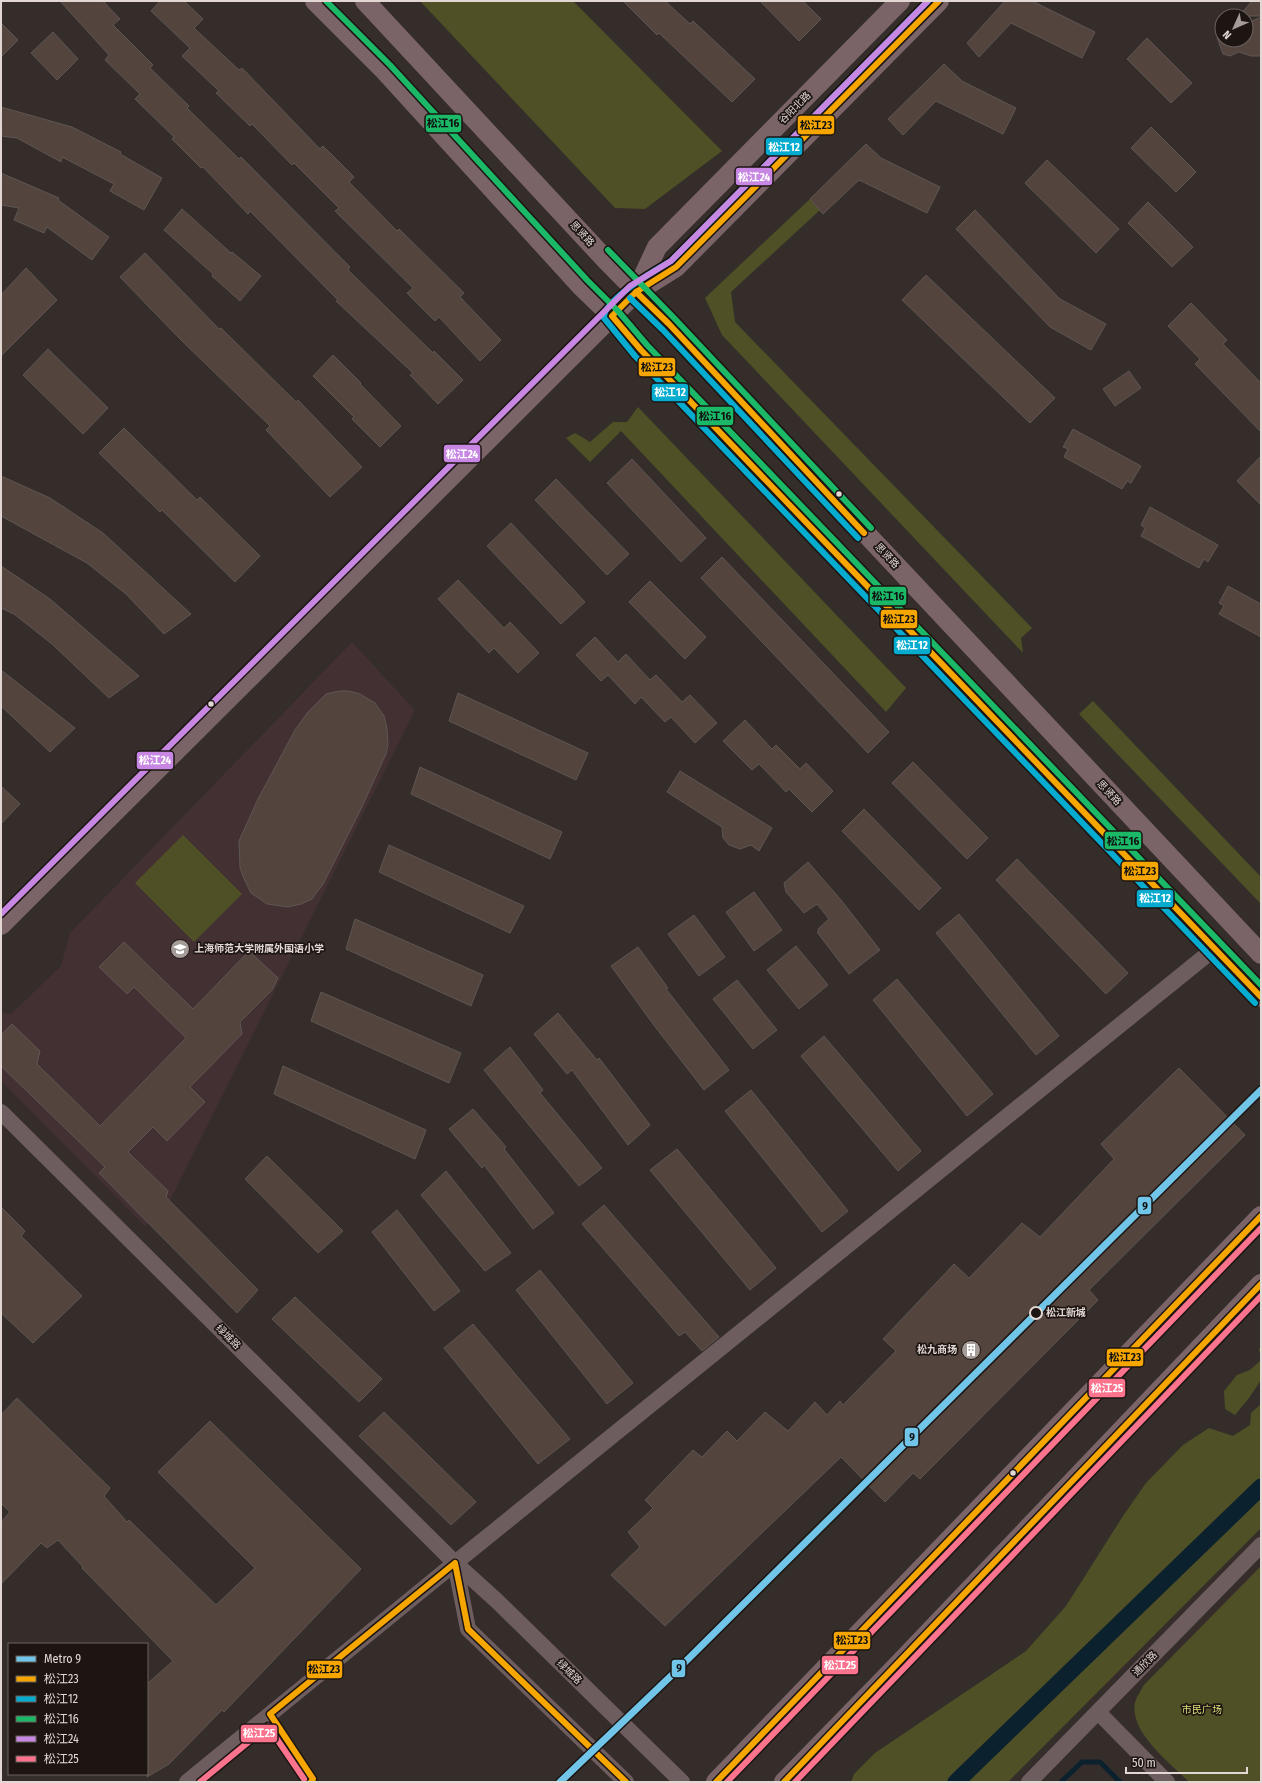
<svg xmlns="http://www.w3.org/2000/svg" width="1262" height="1783" font-family="'Fira Sans Condensed','Noto Sans SC',sans-serif">
<style>
.education{fill:#423033}
.green{fill:#505027}
.lines{fill:none;stroke-linecap:round;stroke-linejoin:round}
.stream{stroke:#0c212e;stroke-width:5}
.canal{stroke:#0c212e;stroke-width:17}
.building{fill:#54443e;stroke:#5e5653}
.minor{stroke:#6e5d5f;stroke-width:16}
.major{stroke:#7b6467;stroke-width:20}
.bus-1-casing{stroke:#1c1512;stroke-width:9}
.bus-2-casing{stroke:#1c1512;stroke-width:9}
.bus-3-casing{stroke:#1c1512;stroke-width:9}
.bus-4-casing{stroke:#1c1512;stroke-width:9}
.bus-5-casing{stroke:#1c1512;stroke-width:9}
.bus-1{stroke:#f7a600;stroke-width:6}
.bus-2{stroke:#06acd0;stroke-width:6}
.bus-3{stroke:#1ab867;stroke-width:6}
.bus-4{stroke:#c787e3;stroke-width:6}
.bus-5{stroke:#fc738d;stroke-width:6}
.metro-1-casing{stroke:#1c1512;stroke-width:10}
.metro-1{stroke:#71c5e8;stroke-width:7}
.bus-dot{fill:#e2d7d3;stroke:#1c1512;stroke-width:1.5}
.stop-dot{fill:#1c1512;stroke:#e2d7d3;stroke-width:2}
.labels{text-anchor:middle;dominant-baseline:central;stroke-width:3.5;stroke-linejoin:round;paint-order:stroke}
.street-label{font-size:10px;fill:#e2d7d3;stroke:#1c1512}
.poi-label{font-size:10px;font-weight:bold;fill:#e2d7d3;stroke:#1c1512;text-anchor:start}
.stop-label{font-size:10px;font-weight:bold;fill:#e2d7d3;stroke:#1c1512;text-anchor:start}
.park-label{font-size:10px;fill:#dde077;stroke:#1c1512}
.line-badge{stroke:#1c1512;stroke-width:1.5}
.badge-label{font-size:11px;text-anchor:middle;font-weight:bold;fill:#fff}
.pale-badge-label{font-size:11px;text-anchor:middle;font-weight:bold;fill:#111}
</style>
<rect width="100%" height="100%" fill="#352d2a"/>
<path class="education" d="M 352,642 L 415,710 L 169,1202 L 145,1226 L 1,1081 L 1,1013 L 11,1014 L 61,966 L 70,933 Z"/>
<g class="green">
<path d="M 420,1 L 573,1 L 722,151 L 645,209 L 615,208 Z"/>
<path d="M 810,199 L 820,210 L 731,292 L 735,322 L 1032,628 L 1021,638 L 1023,653 L 722,335 L 705,298 Z"/>
<path d="M 638,407 L 906,688 L 886,712 L 621,431 L 590,462 L 566,438 L 575,433 L 590,442 L 613,422 L 627,422 Z"/>
<path d="M 1093,701 L 1261,877 L 1261,904 L 1079,714 Z"/>
<path d="M 183,835 L 242,894 L 194,942 L 135,883 Z"/>
<path d="M 1261,1346 L 1261,1380 L 1249,1398 L 1235,1415 L 1225,1409 L 1224,1391 L 1237,1375 L 1250,1370 L 1261,1360 L 1259,1349 Z"/>
<path d="M 1261,1404 L 1261,1528 L 1008,1782 L 851,1782 L 854,1774 L 875,1753 L 1026,1651 L 1066,1606 L 1123,1516 L 1146,1483 L 1183,1445 L 1209,1428 L 1233,1436 L 1250,1425 L 1251,1413 Z"/>
<path d="M 1261,1566 L 1261,1782 L 1189,1782 C 1170,1763 1129,1732 1135,1703 C 1136,1697 1141,1691 1143,1686 Z"/>
</g>
<g class="lines">
<path class="stream" d="M 1061,1782 L 1082,1762 L 1100,1762 L 1120,1782"/>
<path class="canal" d="M 956,1782 L 1261,1487"/>
</g>
<g class="building">
<path d="M 60,1 L 103,1 L 120,19 L 113,25 L 153,65 L 150,68 L 189,106 L 187,108 L 239,159 L 241,157 L 350,267 L 348,270 L 433,353 L 434,351 L 463,380 L 438,404 L 410,375 L 413,373 L 336,301 L 338,300 L 250,211 L 248,214 L 203,167 L 201,168 L 172,139 L 174,137 L 135,99 L 140,94 L 105,60 L 109,55 Z"/>
<path d="M 160,1 L 184,1 L 203,19 L 194,28 L 239,70 L 242,68 L 320,149 L 323,146 L 354,177 L 349,182 L 397,231 L 399,229 L 464,293 L 460,297 L 501,340 L 480,361 L 439,317 L 435,321 L 407,293 L 413,288 L 335,211 L 339,208 L 294,163 L 292,165 L 252,124 L 250,126 L 216,93 L 219,91 L 182,56 L 190,48 L 151,11 Z"/>
<path d="M 623,1 L 665,1 L 690,24 L 693,21 L 755,79 L 732,102 L 659,33 L 657,35 Z"/>
<path d="M 760,1 L 803,1 L 821,19 L 799,41 Z"/>
<path d="M 1005,1 L 1032,1 L 1095,32 L 1082,58 L 1011,23 L 979,57 L 967,43 Z"/>
<path d="M 1252,1 L 1261,1 L 1261,16 L 1239,16 Z"/>
<path d="M 1261,17 L 1261,56 L 1251,56 L 1239,52 L 1230,56 L 1223,54 L 1217,37 L 1222,35 L 1222,40 L 1246,40 L 1246,24 Z"/>
<path d="M 1,23 L 18,40 L 1,57 Z"/>
<path d="M 53,32 L 78,59 L 57,80 L 31,53 Z"/>
<path d="M 1147,38 L 1192,83 L 1171,103 L 1127,59 Z"/>
<path d="M 944,64 L 962,81 L 1016,108 L 1003,134 L 936,101 L 903,135 L 888,119 Z"/>
<path d="M 1,107 L 72,127 L 121,152 L 120,154 L 162,178 L 144,210 L 110,191 L 114,184 L 62,157 L 61,162 L 17,138 L 1,136 Z"/>
<path d="M 1151,127 L 1196,172 L 1176,192 L 1131,148 Z"/>
<path d="M 866,144 L 881,158 L 940,187 L 927,213 L 859,180 L 823,214 L 810,199 Z"/>
<path d="M 1047,160 L 1119,229 L 1096,253 L 1025,183 Z"/>
<path d="M 1,173 L 59,198 L 58,200 L 109,237 L 92,260 L 47,227 L 44,233 L 14,220 L 19,208 L 1,205 Z"/>
<path d="M 1148,202 L 1193,247 L 1172,267 L 1128,223 Z"/>
<path d="M 182,209 L 231,253 L 232,252 L 261,276 L 240,301 L 212,276 L 213,274 L 164,230 Z"/>
<path d="M 975,210 L 1060,299 L 1106,324 L 1091,350 L 1050,327 L 956,229 Z"/>
<path d="M 145,253 L 219,329 L 221,328 L 296,402 L 298,400 L 362,467 L 330,497 L 266,430 L 270,426 L 181,340 L 120,277 Z"/>
<path d="M 26,268 L 57,300 L 1,356 L 1,295 Z"/>
<path d="M 926,275 L 1055,398 L 1030,423 L 902,300 Z"/>
<path d="M 1191,303 L 1227,340 L 1223,344 L 1261,383 L 1261,432 L 1195,364 L 1200,359 L 1168,326 Z"/>
<path d="M 48,349 L 108,408 L 83,434 L 23,375 Z"/>
<path d="M 333,355 L 361,383 L 360,384 L 401,426 L 380,447 L 352,419 L 354,417 L 313,376 Z"/>
<path d="M 1129,371 L 1141,388 L 1115,406 L 1103,389 Z"/>
<path d="M 124,428 L 197,500 L 200,497 L 260,556 L 235,582 L 162,510 L 160,512 L 99,453 Z"/>
<path d="M 1073,429 L 1141,466 L 1131,483 L 1127,481 L 1122,489 L 1064,457 L 1068,449 L 1063,447 Z"/>
<path d="M 1261,456 L 1261,505 L 1237,481 Z"/>
<path d="M 632,459 L 706,538 L 681,562 L 607,483 Z"/>
<path d="M 1,476 L 50,498 L 103,533 L 191,614 L 164,634 L 126,594 L 87,563 L 1,516 Z"/>
<path d="M 556,479 L 629,554 L 607,575 L 535,500 Z"/>
<path d="M 1150,507 L 1218,545 L 1208,562 L 1204,559 L 1199,568 L 1141,536 L 1145,528 L 1141,525 Z"/>
<path d="M 511,523 L 585,602 L 561,624 L 487,546 Z"/>
<path d="M 722,557 L 889,732 L 868,753 L 701,578 Z"/>
<path d="M 1,566 L 50,599 L 139,676 L 109,698 L 52,644 L 14,614 L 1,608 Z"/>
<path d="M 458,580 L 504,628 L 510,622 L 539,653 L 518,673 L 494,648 L 489,653 L 438,599 Z"/>
<path d="M 650,581 L 706,637 L 685,659 L 629,602 Z"/>
<path d="M 1228,586 L 1261,604 L 1261,637 L 1219,614 L 1224,606 L 1219,603 Z"/>
<path d="M 595,637 L 618,662 L 626,654 L 650,680 L 656,675 L 682,702 L 690,695 L 717,723 L 695,743 L 671,717 L 665,722 L 641,697 L 635,704 L 608,675 L 601,681 L 576,655 Z"/>
<path d="M 1,670 L 75,728 L 50,752 L 1,706 Z"/>
<path d="M 339,691 L 349,691 L 360,694 L 375,703 L 384,716 L 387,728 L 388,745 L 386,754 L 360,811 L 323,884 L 312,899 L 301,904 L 288,907 L 267,904 L 251,893 L 245,881 L 240,868 L 239,841 L 258,799 L 295,730 L 308,712 L 326,694 Z"/>
<path d="M 458,693 L 588,753 L 576,780 L 449,721 Z"/>
<path d="M 745,720 L 772,749 L 776,745 L 800,769 L 806,763 L 833,791 L 812,812 L 789,789 L 786,792 L 759,764 L 752,770 L 723,741 Z"/>
<path d="M 913,762 L 988,838 L 967,859 L 892,783 Z"/>
<path d="M 420,767 L 562,832 L 550,859 L 411,794 Z"/>
<path d="M 680,771 L 772,828 L 759,851 L 751,845 L 740,849 L 729,845 L 723,838 L 722,827 L 667,792 Z"/>
<path d="M 1,786 L 20,804 L 1,824 Z"/>
<path d="M 864,809 L 941,888 L 919,910 L 842,831 Z"/>
<path d="M 389,845 L 524,906 L 510,933 L 379,872 Z"/>
<path d="M 1017,859 L 1128,973 L 1106,994 L 996,880 Z"/>
<path d="M 808,862 L 841,900 L 880,950 L 849,974 L 817,932 L 819,931 L 818,929 L 829,919 L 817,904 L 804,913 L 786,892 L 784,883 Z"/>
<path d="M 754,892 L 782,930 L 754,951 L 726,912 Z"/>
<path d="M 959,914 L 1059,1036 L 1036,1055 L 936,933 Z"/>
<path d="M 694,915 L 725,957 L 699,976 L 668,934 Z"/>
<path d="M 355,919 L 483,975 L 471,1006 L 346,949 Z"/>
<path d="M 124,942 L 193,1009 L 249,951 L 278,978 L 272,990 L 240,1022 L 242,1034 L 190,1087 L 205,1102 L 167,1141 L 153,1127 L 128,1152 L 168,1191 L 166,1197 L 258,1290 L 237,1313 L 99,1173 L 105,1167 L 1,1066 L 1,1035 L 12,1024 L 40,1051 L 37,1064 L 100,1126 L 186,1038 L 134,987 L 127,994 L 99,967 Z"/>
<path d="M 796,946 L 828,985 L 799,1009 L 767,970 Z"/>
<path d="M 638,947 L 668,988 L 666,989 L 729,1070 L 704,1090 L 653,1024 L 611,966 Z"/>
<path d="M 897,979 L 993,1094 L 967,1116 L 873,1000 Z"/>
<path d="M 737,980 L 777,1030 L 753,1049 L 713,999 Z"/>
<path d="M 321,992 L 461,1053 L 449,1083 L 311,1021 Z"/>
<path d="M 558,1013 L 597,1060 L 599,1058 L 650,1125 L 628,1145 L 572,1070 L 567,1074 L 534,1034 Z"/>
<path d="M 824,1036 L 921,1151 L 898,1171 L 801,1056 Z"/>
<path d="M 510,1047 L 543,1090 L 540,1093 L 602,1168 L 579,1186 L 484,1070 Z"/>
<path d="M 283,1066 L 426,1130 L 415,1159 L 274,1094 Z"/>
<path d="M 1179,1068 L 1245,1135 L 1089,1290 L 1098,1300 L 920,1479 L 913,1473 L 885,1502 L 841,1457 L 665,1626 L 611,1575 L 640,1547 L 628,1532 L 653,1508 L 645,1500 L 693,1450 L 702,1457 L 727,1431 L 737,1441 L 765,1412 L 788,1431 L 815,1402 L 827,1415 L 840,1401 L 843,1405 L 896,1351 L 883,1339 L 954,1264 L 969,1278 L 1022,1223 L 1040,1237 L 1114,1159 L 1101,1144 Z"/>
<path d="M 751,1090 L 848,1211 L 822,1232 L 725,1111 Z"/>
<path d="M 473,1109 L 506,1147 L 504,1149 L 554,1213 L 533,1229 L 484,1165 L 482,1168 L 449,1129 Z"/>
<path d="M 677,1149 L 776,1268 L 750,1290 L 650,1170 Z"/>
<path d="M 267,1156 L 343,1231 L 318,1253 L 245,1179 Z"/>
<path d="M 446,1171 L 511,1253 L 485,1271 L 421,1195 Z"/>
<path d="M 604,1205 L 719,1337 L 702,1351 L 685,1332 L 679,1336 L 582,1224 Z"/>
<path d="M 1,1207 L 25,1231 L 21,1236 L 82,1296 L 33,1343 L 1,1313 Z"/>
<path d="M 397,1210 L 460,1291 L 434,1311 L 372,1232 Z"/>
<path d="M 540,1270 L 633,1383 L 607,1404 L 516,1290 Z"/>
<path d="M 295,1297 L 382,1379 L 359,1402 L 272,1319 Z"/>
<path d="M 473,1324 L 570,1439 L 538,1464 L 444,1348 Z"/>
<path d="M 17,1398 L 110,1488 L 104,1496 L 127,1522 L 129,1520 L 216,1605 L 255,1568 L 158,1472 L 210,1421 L 361,1569 L 224,1712 L 222,1710 L 169,1764 L 147,1777 L 147,1684 L 173,1661 L 82,1568 L 83,1567 L 58,1540 L 47,1548 L 41,1543 L 1,1584 L 1,1522 L 10,1512 L 1,1503 L 1,1415 Z"/>
<path d="M 384,1412 L 476,1502 L 451,1525 L 359,1436 Z"/>
</g>
<g class="lines">
<g class="minor">
<path d="M 1,1112 L 455,1563 L 497,1601 L 682,1782"/>
<path d="M 455,1563 L 468,1629 L 626,1782"/>
<path d="M 1098,1712 L 1167,1782"/>
<path d="M 187,1782 L 455,1563 L 1214,949"/>
<path d="M 1029,1782 L 1261,1545"/>
</g>
<g class="major">
<path d="M 315,1 L 384,70 L 581,286 L 612,316 L 641,350 L 1261,997"/>
<path d="M 365,1 L 606,260 L 669,324 L 1261,954"/>
<path d="M 636,292 L 657,247 L 900,1"/>
<path d="M 1,925 L 636,292 L 676,267 L 939,1"/>
<path d="M 716,1782 L 1261,1216"/>
<path d="M 784,1782 L 893,1670 L 1261,1284"/>
</g>
<g class="bus-1-casing">
<g id="bus-1">
<path d="M 939,1 L 676,267 L 636,292 L 612,316 L 641,350 L 1261,997"/>
<path d="M 636,292 L 669,324 L 864,533"/>
<path d="M 311,1782 L 313,1779 L 270,1714 L 455,1563 L 468,1629 L 626,1782"/>
<path d="M 716,1782 L 1261,1216"/>
<path d="M 784,1782 L 1261,1284"/>
</g>
</g>
<g class="bus-2-casing">
<g id="bus-2">
<path d="M 928,1 L 671,261 C 657,269 602,301 604,318 L 635,356 L 1255,1003"/>
<path d="M 630,298 L 663,330 L 858,538"/>
</g>
</g>
<g class="bus-3-casing">
<g id="bus-3">
<path d="M 326,1 L 390,65 L 587,280 L 618,311 L 647,345 L 1261,985"/>
<path d="M 608,250 L 675,319 L 871,528"/>
</g>
</g>
<g class="bus-4-casing">
<path id="bus-4" d="M 1,914 L 630,286 L 671,261 L 928,1"/>
</g>
<g class="bus-5-casing">
<g id="bus-5">
<path d="M 200,1782 L 268,1726 L 304,1779"/>
<path d="M 727,1782 L 1261,1228"/>
<path d="M 795,1782 L 1261,1296"/>
</g>
</g>
<use href="#bus-1" class="bus-1"/>
<use href="#bus-2" class="bus-2"/>
<use href="#bus-3" class="bus-3"/>
<use href="#bus-4" class="bus-4"/>
<use href="#bus-5" class="bus-5"/>
<g class="metro-1-casing">
<path id="metro-1" d="M 560,1782 L 673,1674 L 1261,1090"/>
</g>
<use href="#metro-1" class="metro-1"/>
</g>
<defs>
<g id="school-disc" transform="scale(1)"><circle r="9.5" fill="#a59c98" stroke="#1c1512"/><path d="M0-5L7-2L0 1L-7-2ZM-4 1L0 2.5L4 1V4Q0 6-4 4Z" fill="#fff"/></g>
<g id="building-disc" transform="scale(1)"><circle r="9.5" fill="#a59c98" stroke="#1c1512"/><path d="M-4-6H4V6H1V3H-1V6H-4ZM-2.5-4.3h1.7v1.8h-1.7ZM.8-4.3h1.7v1.8H.8ZM-2.5-1h1.7V.8h-1.7ZM.8-1h1.7V.8H.8Z" fill="#fff"/></g>
</defs>
<g fill-rule="evenodd">
<use href="#school-disc" x="180" y="949"/>
<use href="#building-disc" x="971" y="1350"/>
</g>
<g class="bus-dot">
<circle cx="839" cy="494" r="3.5"/>
<circle cx="211" cy="704" r="3.5"/>
<circle cx="1013" cy="1473" r="3.5"/>
</g>
<circle class="stop-dot" cx="1036" cy="1313" r="6"/>
<g class="labels">
<g class="street-label">
<text transform="translate(795 108) rotate(-45)">谷阳北路</text>
<text transform="translate(582 234) rotate(47)">思贤路</text>
<text transform="translate(887 556) rotate(47)">思贤路</text>
<text transform="translate(1109 793) rotate(47)">思贤路</text>
<text transform="translate(228 1337) rotate(45)">绿城路</text>
<text transform="translate(1145 1664) rotate(-46)">通欣路</text>
<text transform="translate(569 1672) rotate(44)">绿城路</text>
</g>
<g class="poi-label">
<text x="194" y="949">上海师范大学附属外国语小学</text>
<text x="957" y="1350" text-anchor="end">松九商场</text>
</g>
<g class="stop-label">
<text x="1046" y="1313">松江新城</text>
</g>
<g class="park-label">
<text x="1202" y="1710">市民广场</text>
</g>
</g>
<g class="line-badge">
<rect x="425" y="114" width="37" height="19" rx="4" fill="#1ab867"/>
<rect x="797" y="115" width="38" height="20" rx="4" fill="#f7a600"/>
<rect x="765" y="137" width="38" height="19" rx="4" fill="#06acd0"/>
<rect x="735" y="167" width="38" height="19" rx="4" fill="#c787e3"/>
<rect x="638" y="357" width="38" height="20" rx="4" fill="#f7a600"/>
<rect x="651" y="383" width="38" height="19" rx="4" fill="#06acd0"/>
<rect x="696" y="406" width="38" height="20" rx="4" fill="#1ab867"/>
<rect x="443" y="444" width="38" height="19" rx="4" fill="#c787e3"/>
<rect x="869" y="586" width="38" height="20" rx="4" fill="#1ab867"/>
<rect x="880" y="609" width="38" height="20" rx="4" fill="#f7a600"/>
<rect x="893" y="636" width="38" height="19" rx="4" fill="#06acd0"/>
<rect x="136" y="751" width="38" height="19" rx="4" fill="#c787e3"/>
<rect x="1104" y="831" width="38" height="19" rx="4" fill="#1ab867"/>
<rect x="1121" y="861" width="38" height="20" rx="4" fill="#f7a600"/>
<rect x="1136" y="889" width="38" height="19" rx="4" fill="#06acd0"/>
<rect x="1137" y="1196" width="15" height="19" rx="4" fill="#71c5e8"/>
<rect x="1106" y="1348" width="38" height="19" rx="4" fill="#f7a600"/>
<rect x="1088" y="1378" width="38" height="20" rx="4" fill="#fc738d"/>
<rect x="904" y="1427" width="15" height="20" rx="4" fill="#71c5e8"/>
<rect x="833" y="1631" width="38" height="19" rx="4" fill="#f7a600"/>
<rect x="821" y="1655" width="38" height="20" rx="4" fill="#fc738d"/>
<rect x="671" y="1659" width="15" height="19" rx="4" fill="#71c5e8"/>
<rect x="306" y="1660" width="37" height="19" rx="4" fill="#f7a600"/>
<rect x="240" y="1724" width="38" height="19" rx="4" fill="#fc738d"/>
</g>
<g class="badge-label">
<text x="784" y="151">松江12</text>
<text x="754" y="181">松江24</text>
<text x="670" y="396">松江12</text>
<text x="462" y="458">松江24</text>
<text x="912" y="649">松江12</text>
<text x="155" y="764">松江24</text>
<text x="1155" y="902">松江12</text>
<text x="1107" y="1392">松江25</text>
<text x="840" y="1669">松江25</text>
<text x="259" y="1737">松江25</text>
</g>
<g class="pale-badge-label">
<text x="443" y="127">松江16</text>
<text x="816" y="129">松江23</text>
<text x="657" y="371">松江23</text>
<text x="715" y="420">松江16</text>
<text x="888" y="600">松江16</text>
<text x="899" y="623">松江23</text>
<text x="1123" y="845">松江16</text>
<text x="1140" y="875">松江23</text>
<text x="1145" y="1210">9</text>
<text x="1125" y="1361">松江23</text>
<text x="912" y="1441">9</text>
<text x="852" y="1644">松江23</text>
<text x="679" y="1672">9</text>
<text x="324" y="1673">松江23</text>
</g>
<rect width="1262" height="1783" fill="none" stroke="#e2d7d3" stroke-width="4"/>
<rect x="8" y="1643" width="140" height="132" fill="#1c1512" stroke="#6b635f"/>
<rect x="16" y="1656" width="20" height="6" fill="#71c5e8" stroke="#6b635f"/>
<text x="44" y="1663" font-size="12" fill="#e2d7d3">Metro 9</text>
<rect x="16" y="1676" width="20" height="6" fill="#f7a600" stroke="#6b635f"/>
<text x="44" y="1683" font-size="12" fill="#e2d7d3">松江23</text>
<rect x="16" y="1696" width="20" height="6" fill="#06acd0" stroke="#6b635f"/>
<text x="44" y="1703" font-size="12" fill="#e2d7d3">松江12</text>
<rect x="16" y="1716" width="20" height="6" fill="#1ab867" stroke="#6b635f"/>
<text x="44" y="1723" font-size="12" fill="#e2d7d3">松江16</text>
<rect x="16" y="1736" width="20" height="6" fill="#c787e3" stroke="#6b635f"/>
<text x="44" y="1743" font-size="12" fill="#e2d7d3">松江24</text>
<rect x="16" y="1756" width="20" height="6" fill="#fc738d" stroke="#6b635f"/>
<text x="44" y="1763" font-size="12" fill="#e2d7d3">松江25</text>
<g transform="translate(1234 28) rotate(225)"><circle r="19" fill="#1c1512" stroke="#6b635f"/>
<path d="M0-3L7 15L0 10L-7 15Z" fill="#a59c98"/>
<text y="-6" font-size="11" font-weight="bold" text-anchor="middle" fill="#e2d7d3">N</text>
</g>
<path d="M1126 1767v6h121v-6" fill="none" stroke="#e2d7d3" stroke-width="2"/>
<text x="1132" y="1767" font-size="12" fill="#e2d7d3" stroke="#1c1512" stroke-width="3" paint-order="stroke">50 m</text>
</svg>
